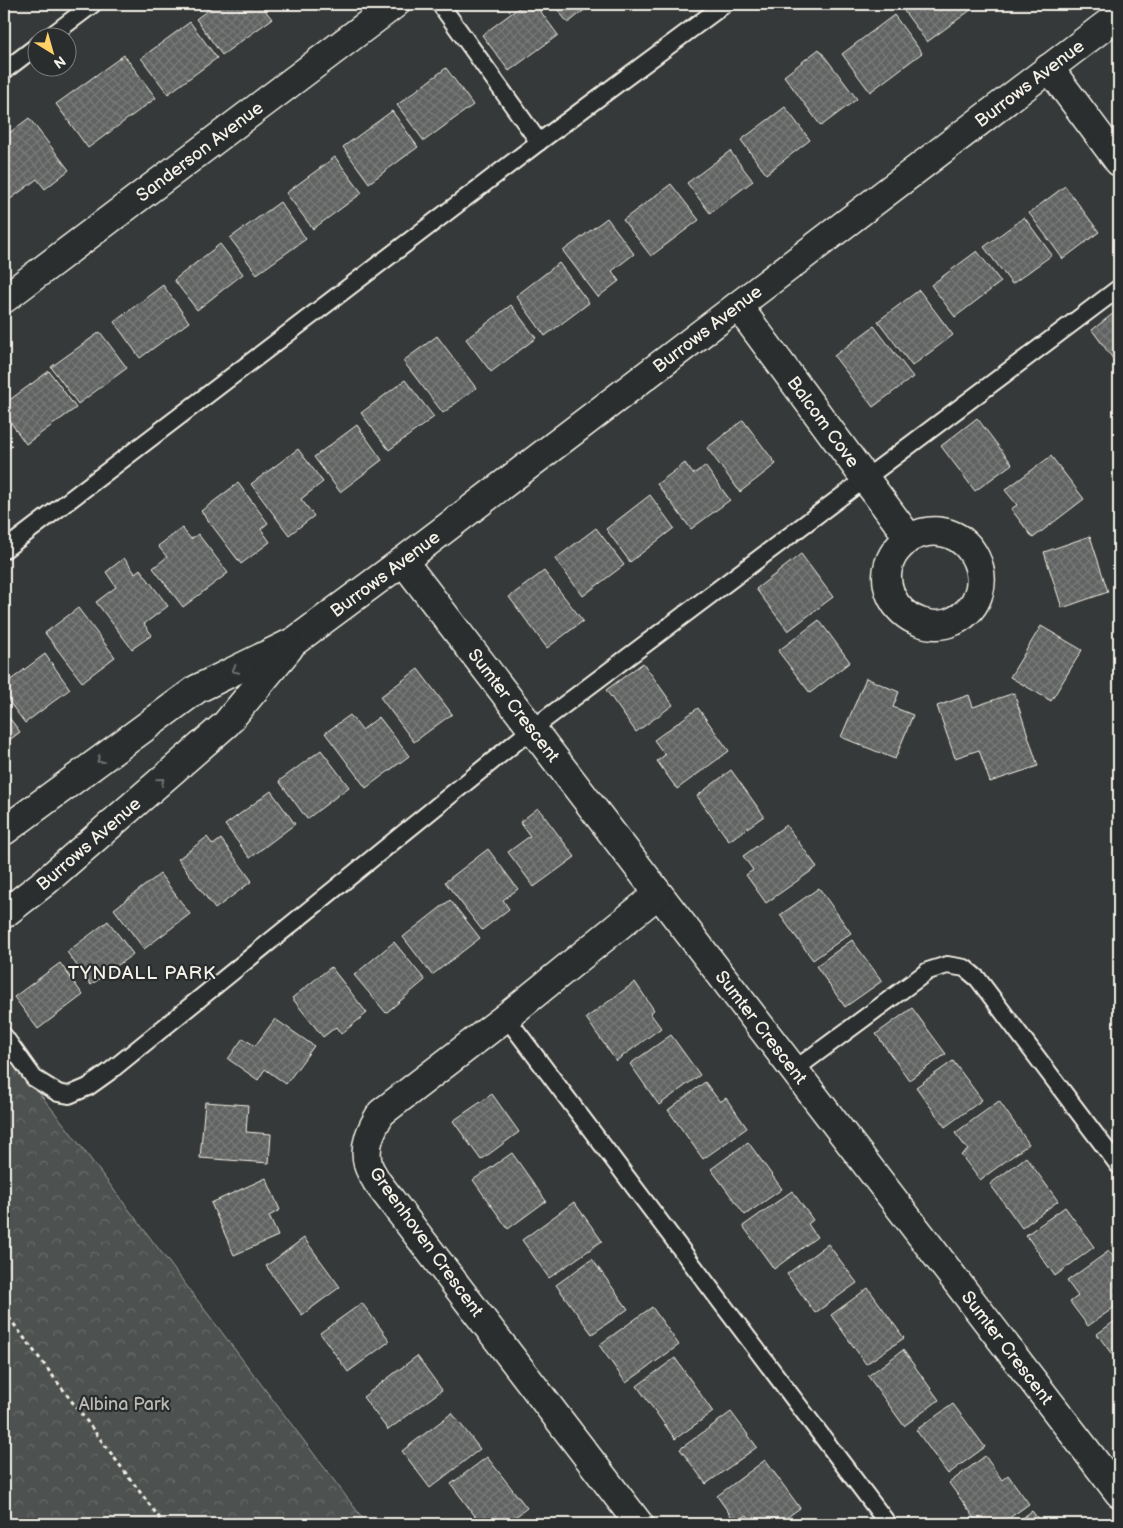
<svg xmlns="http://www.w3.org/2000/svg" width="1123" height="1528" font-family="'Balsamiq Sans',sans-serif">
<style>
.park{fill:url(#park-crowns);stroke:#a1a19c}
.building{fill:url(#building-cross-hatch);stroke:#f4f1e8}
.lines{fill:none;stroke-linecap:round;stroke-linejoin:round}
.lane-casing{stroke:#f4f1e8;stroke-width:20}
.street-casing{stroke:#f4f1e8;stroke-width:31}
.secondary-casing{stroke:#f4f1e8;stroke-width:31}
.path{stroke:#f4f1e8;stroke-width:3;stroke-dasharray:4 4;stroke-linecap:butt}
.lane{stroke:#2a2d2e;stroke-width:16}
.street{stroke:#2a2d2e;stroke-width:28}
.secondary{stroke:#2a2d2e;stroke-width:28}
.oneway{stroke:#71726f}
.labels{text-anchor:middle;dominant-baseline:central;stroke-width:4.5;stroke-linejoin:round;paint-order:stroke}
.street-label{font-size:18px;fill:#f4f1e8;stroke:#2a2d2e}
.park-label{font-size:18px;fill:#bab9b2;stroke:#2a2d2e}
.neighbourhood-label{font-size:19px;letter-spacing:1px;fill:#f4f1e8;stroke:#2a2d2e}
</style>
<defs>
<pattern id="park-crowns" width="20" height="18" patternUnits="userSpaceOnUse" patternTransform="scale(1.25)"><rect width="20" height="18" fill="#4e514f"/><path d="M2 6a3 3 0 1 1 6 0M12 15a3 3 0 1 1 6 0" fill="none" stroke="#686a68"/></pattern>
<pattern id="building-cross-hatch" width="8" height="8" patternUnits="userSpaceOnUse" patternTransform="scale(1.25)"><rect width="8" height="8" fill="#616362"/><path d="M0 0l8 8M0 8l8-8" fill="none" stroke="#787a78"/></pattern>
</defs>
<rect width="100%" height="100%" fill="#363939"/>
<filter id="ink" filterUnits="userSpaceOnUse"><feTurbulence type="fractalNoise" baseFrequency=".02" numOctaves="2"/><feDisplacementMap in="SourceGraphic" scale="10" xChannelSelector="R" yChannelSelector="G"/><feConvolveMatrix kernelMatrix="1 2 1 2 8 2 1 2 1" color-interpolation-filters="sRGB"/></filter>
<g filter="url(#ink)">
<path class="park" d="M 4,1049 L 67,1128 L 367,1524 L 4,1524 Z"/>
<g class="building">
<path d="M 216,4 L 260,4 L 272,19 L 222,55 L 196,19 Z"/>
<path d="M 524,4 L 535,4 L 558,35 L 509,71 L 482,35 Z"/>
<path d="M 553,4 L 592,4 L 568,23 Z"/>
<path d="M 913,4 L 968,4 L 972,9 L 927,42 L 904,11 Z"/>
<path d="M 894,15 L 922,53 L 870,92 L 842,54 Z"/>
<path d="M 190,22 L 217,58 L 168,94 L 141,58 Z"/>
<path d="M 819,49 L 857,99 L 821,126 L 784,76 Z"/>
<path d="M 124,55 L 156,98 L 88,148 L 56,104 Z"/>
<path d="M 446,68 L 473,105 L 424,141 L 397,105 Z"/>
<path d="M 785,107 L 810,140 L 766,174 L 741,140 Z"/>
<path d="M 392,111 L 418,147 L 369,183 L 343,147 Z"/>
<path d="M 29,118 L 69,170 L 45,189 L 37,179 L 4,204 L 4,137 Z"/>
<path d="M 730,151 L 753,181 L 710,213 L 687,183 Z"/>
<path d="M 335,157 L 362,193 L 313,229 L 286,193 Z"/>
<path d="M 671,184 L 699,220 L 651,256 L 623,220 Z"/>
<path d="M 1065,186 L 1099,232 L 1063,259 L 1029,213 Z"/>
<path d="M 280,202 L 306,239 L 257,274 L 230,238 Z"/>
<path d="M 1024,217 L 1052,255 L 1012,284 L 984,247 Z"/>
<path d="M 607,218 L 634,254 L 612,271 L 619,281 L 598,297 L 563,251 Z"/>
<path d="M 220,244 L 243,274 L 197,310 L 174,280 Z"/>
<path d="M 977,251 L 1001,282 L 955,317 L 931,285 Z"/>
<path d="M 559,263 L 589,303 L 545,336 L 516,296 Z"/>
<path d="M 163,285 L 189,322 L 140,358 L 114,322 Z"/>
<path d="M 919,290 L 953,335 L 912,366 L 878,321 Z"/>
<path d="M 511,305 L 536,338 L 491,372 L 466,339 Z"/>
<path d="M 1119,309 L 1119,367 L 1092,330 Z"/>
<path d="M 874,326 L 913,377 L 873,407 L 834,356 Z"/>
<path d="M 100,332 L 127,368 L 78,404 L 51,367 Z"/>
<path d="M 437,336 L 476,388 L 443,413 L 403,361 Z"/>
<path d="M 49,371 L 76,408 L 26,444 L 4,413 L 4,404 Z"/>
<path d="M 405,380 L 434,417 L 389,450 L 361,413 Z"/>
<path d="M 977,418 L 1012,464 L 975,491 L 941,446 Z"/>
<path d="M 743,420 L 776,464 L 740,492 L 707,448 Z"/>
<path d="M 357,425 L 382,460 L 340,492 L 314,457 Z"/>
<path d="M 4,436 L 12,446 L 4,452 Z"/>
<path d="M 298,449 L 323,482 L 301,499 L 314,516 L 289,535 L 251,484 Z"/>
<path d="M 1051,456 L 1084,499 L 1033,538 L 1011,509 L 1017,505 L 1005,490 Z"/>
<path d="M 685,463 L 693,474 L 705,466 L 730,500 L 691,529 L 657,484 Z"/>
<path d="M 238,483 L 268,523 L 261,529 L 270,542 L 241,564 L 201,511 Z"/>
<path d="M 650,495 L 674,528 L 630,562 L 606,529 Z"/>
<path d="M 182,528 L 191,539 L 198,534 L 228,573 L 183,607 L 153,568 L 167,557 L 158,546 Z"/>
<path d="M 596,528 L 624,565 L 583,596 L 555,559 Z"/>
<path d="M 1090,536 L 1108,592 L 1062,608 L 1044,552 Z"/>
<path d="M 801,554 L 833,597 L 788,631 L 756,589 Z"/>
<path d="M 124,558 L 135,573 L 140,569 L 168,606 L 144,624 L 152,635 L 132,649 L 96,602 L 116,587 L 106,572 Z"/>
<path d="M 544,571 L 583,621 L 547,648 L 509,597 Z"/>
<path d="M 78,608 L 115,657 L 82,682 L 45,633 Z"/>
<path d="M 819,620 L 850,662 L 810,693 L 778,651 Z"/>
<path d="M 1041,626 L 1082,650 L 1051,701 L 1010,677 Z"/>
<path d="M 45,654 L 70,689 L 25,723 L 4,695 L 4,685 Z"/>
<path d="M 643,663 L 673,705 L 636,732 L 606,690 Z"/>
<path d="M 418,669 L 452,714 L 414,742 L 380,697 Z"/>
<path d="M 866,678 L 899,692 L 893,707 L 913,715 L 895,759 L 841,737 Z"/>
<path d="M 1014,693 L 1038,766 L 990,782 L 979,750 L 955,758 L 937,706 L 969,695 L 973,707 Z"/>
<path d="M 698,708 L 729,751 L 677,789 L 657,761 L 665,755 L 654,740 Z"/>
<path d="M 4,711 L 20,732 L 4,744 Z"/>
<path d="M 350,715 L 362,730 L 379,717 L 409,756 L 366,788 L 325,733 Z"/>
<path d="M 321,750 L 349,787 L 307,819 L 279,781 Z"/>
<path d="M 731,770 L 764,816 L 729,841 L 697,796 Z"/>
<path d="M 271,791 L 295,824 L 250,858 L 225,825 Z"/>
<path d="M 538,808 L 575,857 L 534,887 L 508,852 L 530,836 L 520,822 Z"/>
<path d="M 786,825 L 817,867 L 766,903 L 746,875 L 753,870 L 743,856 Z"/>
<path d="M 207,837 L 213,845 L 221,839 L 252,881 L 215,909 L 178,859 Z"/>
<path d="M 488,849 L 518,889 L 503,900 L 509,909 L 482,930 L 445,882 Z"/>
<path d="M 160,874 L 190,914 L 144,949 L 114,909 Z"/>
<path d="M 819,888 L 851,933 L 813,960 L 780,915 Z"/>
<path d="M 450,900 L 480,938 L 432,975 L 403,937 Z"/>
<path d="M 1119,920 L 1119,945 L 1115,945 Z"/>
<path d="M 108,921 L 133,954 L 91,985 L 67,952 Z"/>
<path d="M 852,940 L 882,981 L 845,1007 L 816,966 Z"/>
<path d="M 394,942 L 425,980 L 386,1013 L 354,975 Z"/>
<path d="M 60,963 L 83,995 L 38,1029 L 14,997 Z"/>
<path d="M 331,967 L 367,1013 L 341,1034 L 336,1027 L 323,1037 L 292,998 Z"/>
<path d="M 635,982 L 654,1010 L 650,1013 L 661,1028 L 616,1061 L 586,1018 Z"/>
<path d="M 912,1008 L 946,1054 L 909,1080 L 876,1034 Z"/>
<path d="M 275,1019 L 314,1046 L 286,1084 L 265,1069 L 258,1080 L 228,1059 L 243,1038 L 255,1046 Z"/>
<path d="M 671,1035 L 700,1075 L 659,1105 L 630,1064 Z"/>
<path d="M 953,1061 L 982,1100 L 945,1127 L 916,1087 Z"/>
<path d="M 705,1082 L 720,1102 L 726,1098 L 747,1128 L 703,1159 L 668,1110 Z"/>
<path d="M 492,1094 L 519,1132 L 481,1160 L 453,1121 Z"/>
<path d="M 999,1101 L 1029,1144 L 980,1180 L 961,1155 L 968,1150 L 955,1133 Z"/>
<path d="M 205,1102 L 248,1105 L 246,1132 L 271,1134 L 269,1163 L 200,1158 Z"/>
<path d="M 748,1142 L 782,1189 L 745,1215 L 711,1169 Z"/>
<path d="M 512,1153 L 546,1201 L 508,1229 L 473,1180 Z"/>
<path d="M 1026,1157 L 1058,1201 L 1022,1228 L 990,1184 Z"/>
<path d="M 266,1178 L 280,1210 L 269,1216 L 278,1236 L 234,1255 L 211,1203 Z"/>
<path d="M 792,1191 L 813,1220 L 808,1224 L 817,1237 L 774,1269 L 743,1226 Z"/>
<path d="M 574,1202 L 602,1241 L 549,1278 L 522,1240 Z"/>
<path d="M 1065,1207 L 1094,1247 L 1055,1276 L 1026,1235 Z"/>
<path d="M 304,1238 L 340,1287 L 302,1315 L 266,1266 Z"/>
<path d="M 828,1244 L 857,1283 L 815,1313 L 787,1274 Z"/>
<path d="M 1109,1251 L 1119,1265 L 1119,1304 L 1088,1326 L 1070,1302 L 1078,1296 L 1067,1281 Z"/>
<path d="M 592,1259 L 628,1309 L 592,1334 L 556,1285 Z"/>
<path d="M 868,1288 L 904,1338 L 866,1364 L 831,1315 Z"/>
<path d="M 362,1303 L 390,1341 L 348,1372 L 320,1333 Z"/>
<path d="M 652,1307 L 679,1345 L 626,1383 L 599,1345 Z"/>
<path d="M 1119,1318 L 1119,1364 L 1097,1334 Z"/>
<path d="M 903,1350 L 939,1400 L 904,1426 L 868,1376 Z"/>
<path d="M 417,1356 L 442,1390 L 388,1430 L 363,1397 Z"/>
<path d="M 675,1358 L 713,1412 L 675,1439 L 637,1386 Z"/>
<path d="M 953,1404 L 985,1447 L 948,1474 L 916,1430 Z"/>
<path d="M 731,1412 L 757,1447 L 706,1484 L 680,1449 Z"/>
<path d="M 452,1413 L 480,1449 L 430,1488 L 402,1451 Z"/>
<path d="M 985,1456 L 1002,1480 L 1008,1475 L 1029,1504 L 1001,1524 L 979,1524 L 949,1483 Z"/>
<path d="M 487,1457 L 527,1508 L 506,1524 L 481,1524 L 451,1484 Z"/>
<path d="M 765,1460 L 800,1508 L 778,1524 L 754,1524 L 747,1515 L 736,1523 L 717,1496 Z"/>
<path d="M 1032,1511 L 1042,1524 L 1014,1524 Z"/>
</g>
<g class="lines">
<g class="lane-casing">
<g id="lane">
<path d="M 440,4 L 539,142"/>
<path d="M 48,38 L 93,4"/>
<path d="M 4,71 L 38,45"/>
<path d="M 4,550 L 539,142 L 725,4"/>
<path d="M 506,1017 L 888,1524"/>
<path d="M 4,1036 L 34,1078 L 58,1093 L 69,1095 L 88,1087 L 109,1072 L 532,729 L 1119,288"/>
<path d="M 794,1070 L 928,971 L 947,965 L 965,968 L 978,979 L 1119,1166"/>
</g>
</g>
<g class="street-casing">
<g id="street">
<path d="M 1049,68 L 1119,162"/>
<path id="s1" d="M 4,299 L 395,4"/>
<path id="s2" d="M 738,306 L 909,538 C 971,507 1009,594 954,621 C 943,626 931,626 920,622 C 893,613 878,581 893,555 C 897,548 903,543 909,538"/>
<path id="s3" d="M 403,561 L 1119,1493"/>
<path d="M 639,1524 L 377,1182 C 374,1176 369,1170 368,1164 C 363,1145 372,1128 381,1113 L 506,1017 L 658,894"/>
</g>
</g>
<g class="secondary-casing">
<g id="secondary">
<path id="s4" d="M 4,831 L 197,689 L 295,641 L 403,561 L 1119,15"/>
<path id="s5" d="M 4,914 L 45,882 L 226,724 L 289,648"/>
</g>
</g>
<path class="path" d="M 4,1311 L 164,1524"/>
<use href="#lane" class="lane"/>
<use href="#street" class="street"/>
<use href="#secondary" class="secondary"/>
</g>
<defs><path id="oneway-chevron" d="M-2-3.5L2.5 0L-2 3.5" fill="none" stroke-width="1.6" stroke-linecap="round" stroke-linejoin="round" transform="scale(1.25)"/></defs>
<g class="oneway">
<use href="#oneway-chevron" transform="translate(235 670) rotate(154)"/>
<use href="#oneway-chevron" transform="translate(100 760) rotate(144)"/>
<use href="#oneway-chevron" transform="translate(161 781) rotate(-41)"/>
</g>
</g>
<g class="labels">
<g class="street-label">
<text stroke="none"><textPath href="#s4" startOffset="1271">Burrows Avenue</textPath></text>
<text stroke="none"><textPath href="#s1" startOffset="245">Sanderson Avenue</textPath></text>
<text stroke="none"><textPath href="#s4" startOffset="866">Burrows Avenue</textPath></text>
<text stroke="none"><textPath href="#s2" startOffset="144">Balcom Cove</textPath></text>
<text stroke="none"><textPath href="#s4" startOffset="461">Burrows Avenue</textPath></text>
<text stroke="none"><textPath href="#s3" startOffset="182">Sumter Crescent</textPath></text>
<text stroke="none"><textPath href="#s5" startOffset="110">Burrows Avenue</textPath></text>
<text stroke="none"><textPath href="#s3" startOffset="588">Sumter Crescent</textPath></text>
<text transform="translate(426 1242) rotate(54)">Greenhoven Crescent</text>
<text stroke="none"><textPath href="#s3" startOffset="992">Sumter Crescent</textPath></text>
</g>
<g class="park-label">
<text x="124" y="1404">Albina Park</text>
</g>
<g class="neighbourhood-label">
<text x="142" y="973">TYNDALL PARK</text>
</g>
</g>
<rect width="1123" height="1528" fill="none" stroke="#2a2d2e" stroke-width="20"/>
<rect x="10" y="10" width="1103" height="1508" fill="none" stroke="#f4f1e8" stroke-width="2" filter="url(#ink)"/>
<g transform="translate(52 52) rotate(143)"><circle r="24" fill="#2a2d2e" stroke="#7b7b78"/>
<path d="M0-4L9 19L0 12L-9 19Z" fill="#ffd166"/>
<text y="-8" font-size="14" font-weight="bold" text-anchor="middle" fill="#f4f1e8">N</text>
</g>
</svg>
